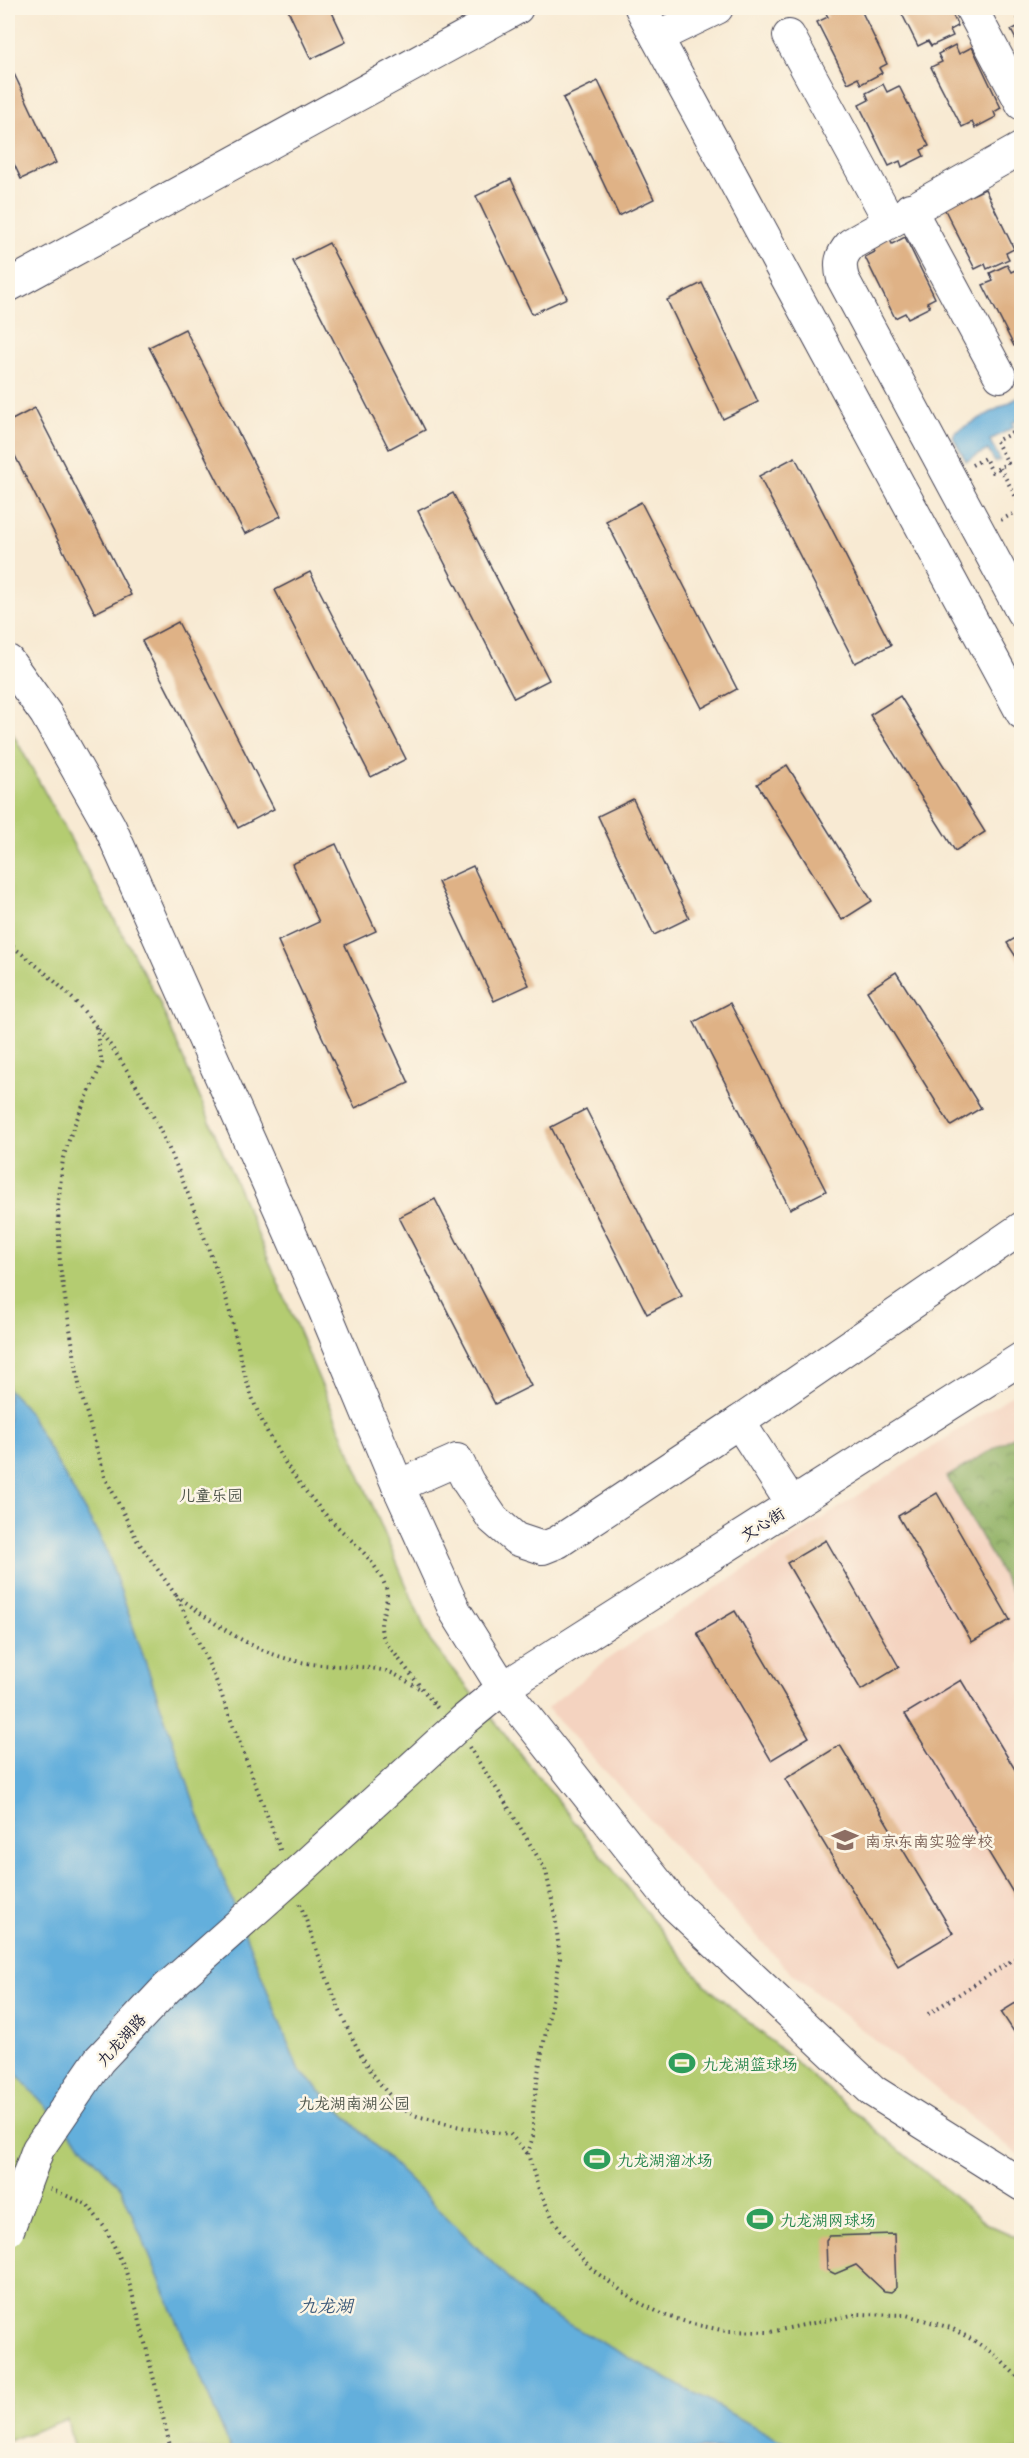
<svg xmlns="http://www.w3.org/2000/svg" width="1029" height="2458" font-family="'Playpen Sans','LXGW WenKai TC',sans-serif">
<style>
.built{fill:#f4d3c0}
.green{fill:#b4cc71;stroke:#6b7756;stroke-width:1.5}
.forest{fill:url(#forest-crowns);stroke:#58694f;stroke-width:1.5}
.water{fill:#63afdc;stroke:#42688c;stroke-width:1.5}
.building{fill:#dfb286}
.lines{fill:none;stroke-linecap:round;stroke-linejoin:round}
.minor-casing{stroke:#424052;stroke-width:34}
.path{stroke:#424052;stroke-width:4;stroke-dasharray:1.5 4.5;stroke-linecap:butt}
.minor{stroke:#fff;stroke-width:32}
.minor-bridge-casing{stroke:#424052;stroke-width:34;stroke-linecap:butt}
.minor-bridge{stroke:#fff;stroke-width:32}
.labels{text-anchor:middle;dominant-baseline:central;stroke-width:5;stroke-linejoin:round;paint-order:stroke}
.park-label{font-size:16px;fill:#4e554b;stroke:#fcf5e5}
.street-label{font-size:16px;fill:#22223b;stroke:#fcf5e5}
.education-label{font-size:16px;fill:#785e54;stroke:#fcf5e5;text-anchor:start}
.leisure-label{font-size:16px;fill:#27864d;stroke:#fcf5e5;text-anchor:start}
.water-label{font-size:18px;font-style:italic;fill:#3c5a7b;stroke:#fcf5e5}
</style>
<defs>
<pattern id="forest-crowns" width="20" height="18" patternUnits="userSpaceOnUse" patternTransform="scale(1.5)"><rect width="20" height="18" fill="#8fb063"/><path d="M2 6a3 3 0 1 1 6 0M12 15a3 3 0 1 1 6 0" fill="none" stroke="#748f53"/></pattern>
</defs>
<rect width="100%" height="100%" fill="#fcf5e5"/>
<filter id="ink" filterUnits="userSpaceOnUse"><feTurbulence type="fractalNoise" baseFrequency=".0167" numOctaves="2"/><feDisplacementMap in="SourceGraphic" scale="12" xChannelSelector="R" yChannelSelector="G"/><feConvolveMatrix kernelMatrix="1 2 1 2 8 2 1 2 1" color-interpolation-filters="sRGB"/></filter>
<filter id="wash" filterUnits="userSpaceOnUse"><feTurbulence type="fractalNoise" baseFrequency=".008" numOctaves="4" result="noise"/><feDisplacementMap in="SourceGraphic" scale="24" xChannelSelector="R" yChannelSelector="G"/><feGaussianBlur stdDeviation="1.35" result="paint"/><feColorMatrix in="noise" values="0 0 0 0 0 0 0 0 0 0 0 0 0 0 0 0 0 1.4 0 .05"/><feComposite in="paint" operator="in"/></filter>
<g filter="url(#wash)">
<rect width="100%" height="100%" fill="#f8ead3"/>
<path class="built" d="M 1021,1389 L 1021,2157 L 790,1972 L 547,1708 L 609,1658 Z"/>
<path class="green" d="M 8,725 L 158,999 L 430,1641 L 704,1984 L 985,2223 L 1021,2239 L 1021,2450 L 74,2450 L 67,2419 L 8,2441 Z"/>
<path class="forest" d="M 1021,1432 L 1021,1608 L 947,1477 Z"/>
<g class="water">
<path d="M 1021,396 L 1021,418 L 1012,423 L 1014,427 L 990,440 L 1000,460 L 995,462 L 988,450 L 966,461 L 953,437 L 955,432 Z"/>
<path d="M 8,1389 L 25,1407 L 105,1546 L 199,1816 L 298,2069 L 537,2307 L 797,2450 L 231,2450 L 121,2188 L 8,2065 Z"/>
</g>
<g id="blocks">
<g class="building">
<path d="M 287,8 L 330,8 L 346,42 L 311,59 Z"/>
<path d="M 829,8 L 845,9 L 860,8 L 887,64 L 879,68 L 882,73 L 861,84 L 858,78 L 848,83 L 817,22 L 828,17 L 824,10 Z"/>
<path d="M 899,8 L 949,8 L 958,26 L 950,30 L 953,36 L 931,46 L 928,41 L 918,46 Z"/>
<path d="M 1022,15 L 1022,51 L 1011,30 L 1021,25 L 1017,18 Z"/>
<path d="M 955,45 L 959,54 L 972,47 L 1001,108 L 994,112 L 996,117 L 975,128 L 972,122 L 962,127 L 931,67 L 942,62 L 938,54 Z"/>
<path d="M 8,61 L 56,163 L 21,179 L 8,151 Z"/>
<path d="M 598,81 L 654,199 L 619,216 L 563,98 Z"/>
<path d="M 883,84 L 887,92 L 899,86 L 929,146 L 921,150 L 924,156 L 902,167 L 900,161 L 889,166 L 859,105 L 869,100 L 866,93 Z"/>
<path d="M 511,179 L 567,298 L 532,314 L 476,196 Z"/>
<path d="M 968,187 L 972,195 L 985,189 L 1014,249 L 1006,253 L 1009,259 L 987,269 L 985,264 L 975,269 L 944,208 Z"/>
<path d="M 888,236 L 892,244 L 905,237 L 935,298 L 927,302 L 930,307 L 908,318 L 905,313 L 895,318 L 865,257 L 875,252 L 871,245 Z"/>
<path d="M 329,243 L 425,430 L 389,449 L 293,261 Z"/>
<path d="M 1007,265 L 1011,272 L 1022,267 L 1022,342 L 1014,346 L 983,285 L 993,281 L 990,273 Z"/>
<path d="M 702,283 L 758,402 L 723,419 L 667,300 Z"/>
<path d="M 185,329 L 281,516 L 245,534 L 149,347 Z"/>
<path d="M 35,408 L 131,595 L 95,613 L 8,442 L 8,422 Z"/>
<path d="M 795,457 L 891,645 L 855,663 L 759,476 Z"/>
<path d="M 453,493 L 549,680 L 514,698 L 418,511 Z"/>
<path d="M 641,502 L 737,689 L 702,708 L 606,521 Z"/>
<path d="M 310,572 L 406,759 L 371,777 L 275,590 Z"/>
<path d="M 178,622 L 274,809 L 238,828 L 142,641 Z"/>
<path d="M 900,696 L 985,832 L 955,851 L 870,715 Z"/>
<path d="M 787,765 L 872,901 L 842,920 L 757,784 Z"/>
<path d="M 633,799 L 689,918 L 654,935 L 598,816 Z"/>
<path d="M 336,844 L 376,931 L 345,945 L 409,1083 L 355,1108 L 278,941 L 319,922 L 292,864 Z"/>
<path d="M 473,866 L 529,985 L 494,1001 L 438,882 Z"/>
<path d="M 1022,934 L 1022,966 L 1007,943 Z"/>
<path d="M 896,972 L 981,1108 L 951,1126 L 867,991 Z"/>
<path d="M 730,1003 L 826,1191 L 790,1209 L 694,1022 Z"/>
<path d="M 586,1109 L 682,1296 L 647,1314 L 551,1127 Z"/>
<path d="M 435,1199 L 531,1386 L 495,1404 L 399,1217 Z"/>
<path d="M 937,1493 L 1010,1620 L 972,1642 L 898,1516 Z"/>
<path d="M 826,1540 L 899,1667 L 861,1690 L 787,1563 Z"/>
<path d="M 735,1611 L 809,1737 L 771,1760 L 697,1633 Z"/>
<path d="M 961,1680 L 1022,1781 L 1022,1899 L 1018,1901 L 905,1714 Z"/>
<path d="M 840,1745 L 953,1933 L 898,1966 L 785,1779 Z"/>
<path d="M 1022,1999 L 1022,2044 L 1001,2012 Z"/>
<path d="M 894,2234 L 896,2288 L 891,2292 L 884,2291 L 856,2265 L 835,2274 L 827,2270 L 826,2240 L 829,2236 Z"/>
</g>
</g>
</g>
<g filter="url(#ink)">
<use href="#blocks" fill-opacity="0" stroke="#424052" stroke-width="1.5"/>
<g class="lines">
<g class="minor-casing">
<g id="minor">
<path d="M 641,8 L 1022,713"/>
<path d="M 971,8 L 1022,104"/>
<path d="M 789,36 L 889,220"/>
<path d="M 657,37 L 717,8"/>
<path d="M 1022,148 L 851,244 C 840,256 839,264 843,279 L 1022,612"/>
<path d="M 910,209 L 1000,376"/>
<path d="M 8,286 L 517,8"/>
<path d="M 8,661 L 46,714 L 110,827 L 324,1309 L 398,1486 L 455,1611 L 503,1688 L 674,1904 L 873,2091 L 1022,2185"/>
<path d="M 739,1422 L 1022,1228"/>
<path d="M 398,1486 L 457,1460 L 468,1482 L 493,1519 L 516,1539 L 543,1548 L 558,1542 L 739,1422 L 792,1504"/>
<path d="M 299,1871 L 464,1720 L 503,1688 L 1022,1358"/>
</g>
</g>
<g class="path">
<path d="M 972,465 L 985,458 L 992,472 L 1008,463 L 996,441 L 1022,428"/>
<path d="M 1000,468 L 1022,508"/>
<path d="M 1001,520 L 1022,509"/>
<path d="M 8,943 C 34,963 60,984 82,1009 C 138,1074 173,1151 202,1231 C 209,1251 217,1271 224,1291 C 237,1334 242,1380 262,1421 C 277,1454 301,1488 325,1514 C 346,1537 371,1554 384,1583 C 392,1599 381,1611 381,1627 C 381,1631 383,1636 384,1640 L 438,1709"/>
<path d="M 96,1027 L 102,1063 L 73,1128 L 63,1158 L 58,1207 L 60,1267 L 80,1390 L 105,1477 L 137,1540 L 177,1597 L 214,1675 L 281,1852"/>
<path d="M 176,1595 C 219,1627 257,1656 312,1664 C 336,1667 361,1665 386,1671 C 397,1674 408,1683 419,1688"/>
<path d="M 469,1747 L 502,1797 L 546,1871 L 555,1915 L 560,1959 L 538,2073 L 533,2111 L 533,2136 L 528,2154 L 538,2187 L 553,2219 L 577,2253 L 593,2270 L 634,2300 L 664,2315 L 693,2324 L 726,2331 L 770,2332 L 857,2314 L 906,2315 L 951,2328 L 973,2340 L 995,2355 L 1022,2381"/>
<path d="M 300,1904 C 324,1965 354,2078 411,2113 C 417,2117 426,2118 433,2120 C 459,2128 483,2131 510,2134 L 527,2153"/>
<path d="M 928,2014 L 1022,1954"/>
<path d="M 50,2189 L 87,2204 L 105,2228 L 125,2268 L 139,2318 L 171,2450"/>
</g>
<use href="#minor" class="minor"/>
<g class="minor-bridge-casing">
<path id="minor-bridge" d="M 8,2230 L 38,2149 L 99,2060 L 167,1988 L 299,1871"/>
</g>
<use href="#minor-bridge" class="minor-bridge"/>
</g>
</g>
<defs>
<g id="school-bare" transform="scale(2.07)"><path d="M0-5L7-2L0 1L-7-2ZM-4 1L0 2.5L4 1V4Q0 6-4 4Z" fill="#8d6e63" stroke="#fcf5e5" stroke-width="2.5" paint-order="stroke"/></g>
<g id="stadium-bare" transform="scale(2.07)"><path d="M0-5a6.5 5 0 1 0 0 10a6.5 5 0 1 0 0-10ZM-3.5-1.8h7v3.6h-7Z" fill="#2e9e5b" stroke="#fcf5e5" stroke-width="2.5" paint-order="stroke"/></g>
</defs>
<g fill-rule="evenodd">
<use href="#school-bare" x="845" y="1840"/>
<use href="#stadium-bare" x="682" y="2063"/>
<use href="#stadium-bare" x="597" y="2159"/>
<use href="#stadium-bare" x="760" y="2219"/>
</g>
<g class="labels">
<g class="park-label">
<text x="211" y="1494">儿童乐园</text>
<text x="354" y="2102">九龙湖南湖公园</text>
</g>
<g class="street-label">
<text transform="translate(762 1523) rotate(-32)">文心街</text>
<text transform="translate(120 2039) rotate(-48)">九龙湖路</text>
</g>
<g class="education-label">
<text x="865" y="1840">南京东南实验学校</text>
</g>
<g class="leisure-label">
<text x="702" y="2063">九龙湖篮球场</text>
<text x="617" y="2159">九龙湖溜冰场</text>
<text x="780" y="2219">九龙湖网球场</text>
</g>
<g class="water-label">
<text x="326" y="2304">九龙湖</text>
</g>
</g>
<rect width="1029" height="2458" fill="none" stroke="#fcf5e5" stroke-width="30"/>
</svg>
